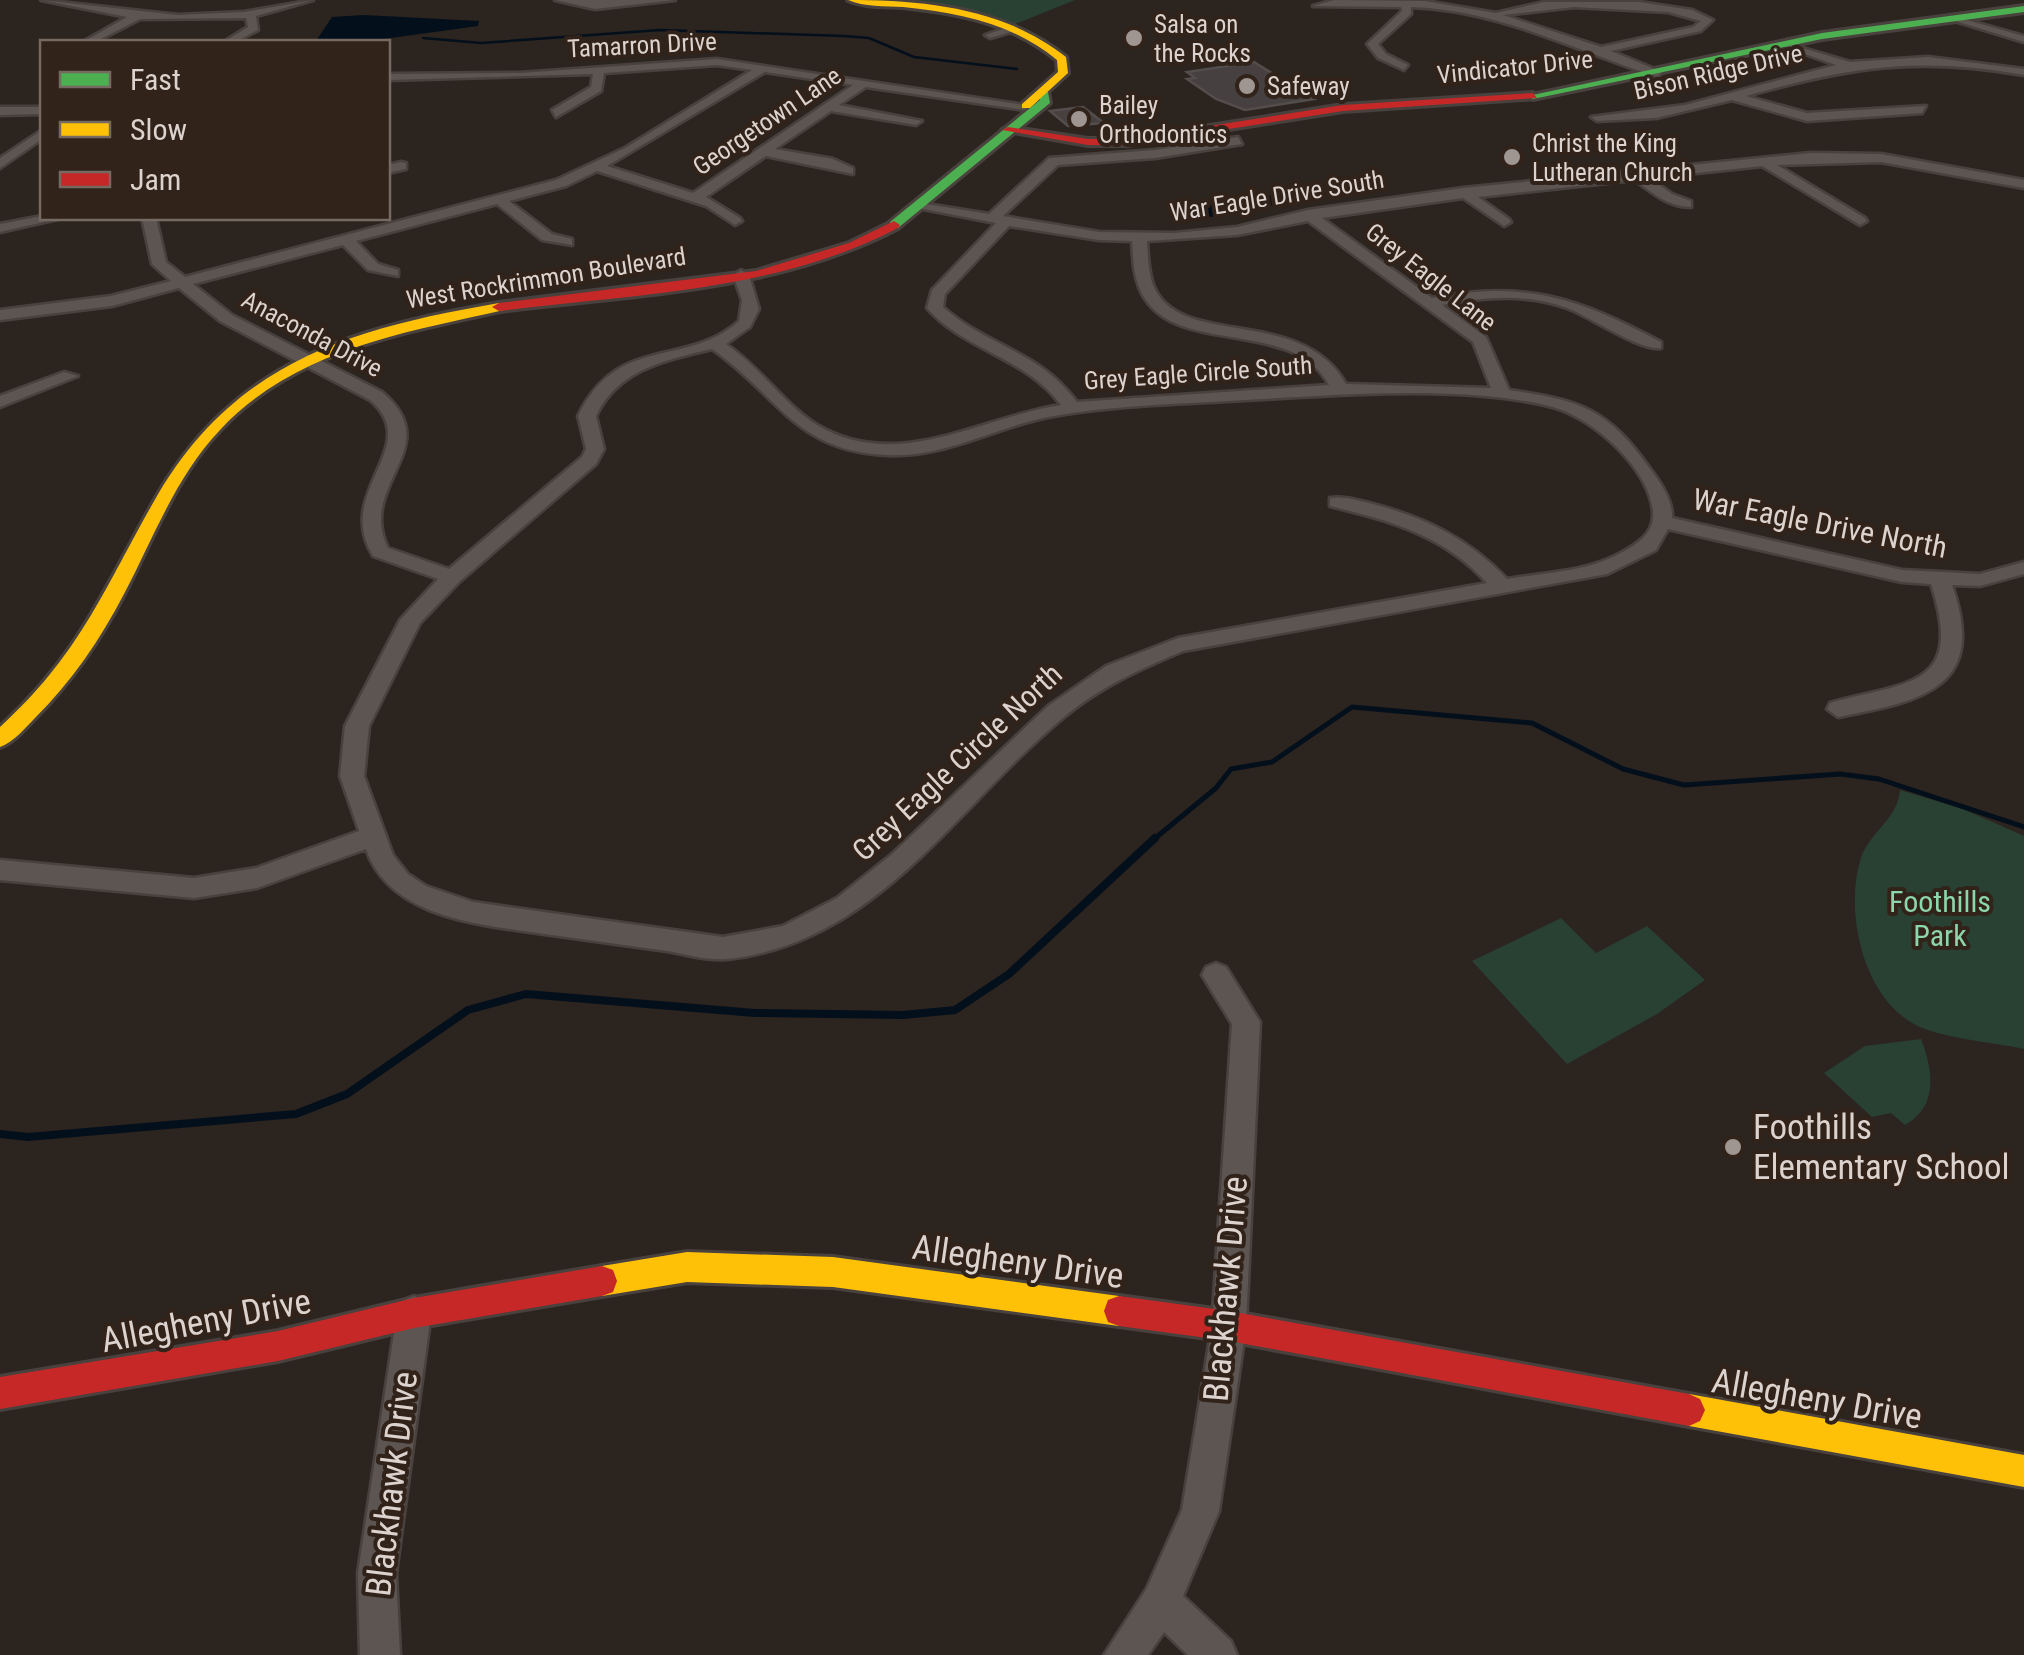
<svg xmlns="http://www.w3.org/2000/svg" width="2024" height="1655" font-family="'Roboto Condensed',sans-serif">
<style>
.green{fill:#294132}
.water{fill:#040f1c}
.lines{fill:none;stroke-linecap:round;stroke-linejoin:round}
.stream-far2{stroke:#040f1c;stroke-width:2.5}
.stream-far1{stroke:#040f1c;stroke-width:5}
.stream{stroke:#040f1c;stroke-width:8}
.building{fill:#474040;stroke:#534d4c;stroke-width:2.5}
.street-casing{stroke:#48413d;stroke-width:5}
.fast-casing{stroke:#48413d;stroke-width:6}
.slow-casing{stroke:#48413d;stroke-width:6}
.jam-casing{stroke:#48413d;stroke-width:6}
.street{fill:#5c5551;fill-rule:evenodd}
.fast{fill:#4caf50;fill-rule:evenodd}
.slow{fill:#ffc107;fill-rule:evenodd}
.jam{fill:#c62828;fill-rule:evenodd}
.poi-dot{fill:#9f9691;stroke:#31231a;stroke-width:4}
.labels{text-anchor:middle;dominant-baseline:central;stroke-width:8;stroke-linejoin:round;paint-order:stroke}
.far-poi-label{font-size:25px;fill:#ddd3ce;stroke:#31231a;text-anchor:start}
.far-street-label{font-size:25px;fill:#ddd3ce;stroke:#31231a}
.street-label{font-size:30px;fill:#ddd3ce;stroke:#31231a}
.park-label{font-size:30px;fill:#8bd7ab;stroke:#31231a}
.near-poi-label{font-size:35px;fill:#ddd3ce;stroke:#31231a;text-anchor:start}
.near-street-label{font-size:35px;fill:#ddd3ce;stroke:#31231a}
</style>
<rect width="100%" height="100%" fill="#2c241f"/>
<g class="green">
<path d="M 847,0 L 1075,0 L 1018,23 L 996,24 Z"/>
<path d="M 1900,790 L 1963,809 L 2024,836 L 2024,1049 C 1992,1042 1955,1040 1925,1029 C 1865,1007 1844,916 1860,861 C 1868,832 1898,820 1900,790 Z"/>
<path d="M 1561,918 L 1596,953 L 1647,926 L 1705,980 L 1657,1014 L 1567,1064 L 1472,961 Z"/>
<path d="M 1921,1039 C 1933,1070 1939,1106 1905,1125 L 1891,1113 L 1872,1117 L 1824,1073 L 1865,1046 Z"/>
</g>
<g class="water">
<path d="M 364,15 L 479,21 L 478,26 L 362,42 L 316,41 L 332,17 Z"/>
<path d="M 1246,194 L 1311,198 L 1211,217 L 1200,214 L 1209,204 L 1235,202 Z"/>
</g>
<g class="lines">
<path class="stream-far2" d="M 423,38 L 481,43 L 660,30 L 844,36 L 869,38 L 914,57 L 1017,69"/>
<path class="stream-far1" d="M 1153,840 L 1216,788 L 1231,769 L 1272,762 L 1352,707 L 1532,723 L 1623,769 L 1684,785 L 1840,774 L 1879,779 L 2024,827"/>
<path class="stream" d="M 0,1134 L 28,1137 L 296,1114 L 347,1094 L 468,1010 L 526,994 L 755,1013 L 903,1015 L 955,1010 L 1009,974 L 1155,838"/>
</g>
<g class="building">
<path d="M 1254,62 L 1314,99 L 1245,110 L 1216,99 L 1187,79 L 1195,78 L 1187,72 Z"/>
<path d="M 1083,107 L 1104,123 L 1068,126 L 1050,111 Z"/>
</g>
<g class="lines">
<g class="street-casing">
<g id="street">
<path d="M 41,0 L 178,15 L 244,12 L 313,0 L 256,16 L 258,30 L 235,42 L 227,40 L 248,27 L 246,18 L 140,19 L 95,42 L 83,42 L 127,17 Z"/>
<path d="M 555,0 L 675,0 L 595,9 Z"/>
<path d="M 1334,0 L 1425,1 L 1496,13 L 1544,2 L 1639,2 L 1692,10 L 1713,20 L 1701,31 L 1611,51 L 1662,72 L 1658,77 C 1575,51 1501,10 1411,7 L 1411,14 L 1378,44 L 1386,54 L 1408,65 L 1404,70 L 1378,58 L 1367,44 L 1402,11 L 1401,7 L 1313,6 ZM 1574,7 L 1668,12 L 1701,21 L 1693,27 L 1601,47 L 1503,15 Z"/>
<path d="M 1952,16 L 2024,36 L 2024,42 L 1952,20 Z"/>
<path d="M 1014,25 L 1018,30 L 990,38 L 985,35 Z"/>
<path d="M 1782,42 L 1850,62 L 1928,57 L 2024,69 L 2024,75 C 1916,56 1850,67 1746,96 L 1807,113 L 1926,106 L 1922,113 L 1807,121 L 1732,100 L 1656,118 L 1597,121 L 1591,117 L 1685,105 L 1836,65 L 1782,46 Z"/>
<path d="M 717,59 L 1031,106 L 1025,110 L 866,87 L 839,105 L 922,121 L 916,125 L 831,111 L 775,149 L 833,159 L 853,168 L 853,174 L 766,156 L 706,197 L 740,218 L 742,221 L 735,225 L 706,206 L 597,171 L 566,186 L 509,201 L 552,234 L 572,239 L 572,245 L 542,240 L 497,204 L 356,241 L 378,264 L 398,270 L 398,276 L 368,270 L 343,245 L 193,284 L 232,315 L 382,392 C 448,448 356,483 388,548 L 449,569 L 582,457 L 586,449 L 578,416 C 618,333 685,369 739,321 L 742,300 L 733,275 L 741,270 L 749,275 L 759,309 L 750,327 L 726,344 C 759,366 787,407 817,425 C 898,473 980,417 1061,405 C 1026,357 965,351 927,308 L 932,290 L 996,223 L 913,207 L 920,203 L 989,214 L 1049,158 L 1155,150 L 1238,137 L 1242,144 L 1155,158 L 1058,165 L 1003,216 L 1099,232 L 1174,233 L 1237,227 L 1308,210 L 1463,188 L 1811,153 L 1881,154 L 2024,180 L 2024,188 L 1881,162 L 1777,165 L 1865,218 L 1867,221 L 1860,225 L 1762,166 L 1650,178 L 1672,194 L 1691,201 L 1691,207 C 1669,207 1652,193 1635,180 L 1478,197 L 1509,219 L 1511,222 L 1504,226 L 1463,198 L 1322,218 L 1432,298 C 1526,280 1578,298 1661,342 L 1661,348 C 1639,351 1591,317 1567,308 C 1526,293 1484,297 1442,305 L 1486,337 L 1509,390 C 1582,401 1607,408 1651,470 C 1661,483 1673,501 1672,518 L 1902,570 L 1980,574 L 2024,562 L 2024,574 L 1980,586 L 1952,585 C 1988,688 1923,701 1838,717 L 1827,709 L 1830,703 C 1908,681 1965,689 1931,584 L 1902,582 L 1668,529 L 1656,550 L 1607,574 L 1183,651 C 1140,669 1100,687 1064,717 C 956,806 878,943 727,959 C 708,961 685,954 667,951 C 617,944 566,937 516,930 C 460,922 387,910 366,849 L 257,888 L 194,898 L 0,880 L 0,860 L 194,878 L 256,868 L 359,831 L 340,776 L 345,726 L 400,620 L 438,579 L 373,556 C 333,491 425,446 370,400 L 220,321 L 179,288 L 112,306 L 0,320 L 0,310 L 111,296 L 171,281 L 152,264 L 142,218 L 156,218 L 166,262 L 185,277 L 556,180 L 625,148 L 752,70 L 717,65 L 604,73 L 601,91 L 556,117 L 552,110 L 591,87 L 593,74 L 388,80 L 388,74 L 520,73 ZM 765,72 L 853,85 L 693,193 L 607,166 ZM 1308,221 L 1473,342 L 1491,388 L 1346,384 C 1301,305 1181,349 1154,287 C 1148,273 1148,256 1147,241 L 1237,235 ZM 1009,226 L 1099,240 L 1132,241 C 1133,256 1133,272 1139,287 C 1167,360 1290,314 1329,385 L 1077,402 C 1037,349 989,348 943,307 L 945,294 ZM 712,349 C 779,396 795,451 887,455 C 945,458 993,428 1048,417 C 1113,405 1179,404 1244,400 C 1337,395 1464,384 1553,407 C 1593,418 1650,469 1653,512 C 1655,535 1634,546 1617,555 C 1584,572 1542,573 1507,579 C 1468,538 1424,517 1369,503 C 1357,500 1343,496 1330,498 L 1330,506 C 1391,521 1444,535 1487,583 L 1178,638 L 1106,666 L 1048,706 L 891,855 L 837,898 L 783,926 L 723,937 L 473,902 L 426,886 L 408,874 L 393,855 L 364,776 L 369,726 L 420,623 L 459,582 L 596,464 L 604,449 L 596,416 C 618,369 666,360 712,349 Z"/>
<path d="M 0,107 L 42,107 L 42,114 L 0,115 Z"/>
<path d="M 42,130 L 42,139 L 0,168 L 0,158 Z"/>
<path d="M 401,162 L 406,163 L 406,169 L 388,173 L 388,165 Z"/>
<path d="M 42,216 L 62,218 L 0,232 L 0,224 Z"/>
<path d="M 64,372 L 78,376 L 0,407 L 0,396 Z"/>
<path d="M 1216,963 L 1226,967 L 1260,1022 L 1246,1326 L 1219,1511 L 1183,1596 L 1231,1641 L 1237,1655 L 1188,1655 L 1164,1632 L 1148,1655 L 1104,1655 L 1147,1588 L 1182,1510 L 1212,1326 L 1232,1024 L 1202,975 L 1206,967 Z"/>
<path d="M 414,1296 L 426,1301 L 431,1313 L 396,1573 L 400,1655 L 360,1655 L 358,1573 L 397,1313 L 402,1301 Z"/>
</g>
</g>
<g class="fast-casing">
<g id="fast">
<path d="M 2024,6 L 2024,12 L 1822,39 L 1533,99 L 1528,96 L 1822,33 Z"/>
<path d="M 1040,92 L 1048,92 L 1050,103 L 898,228 L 890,228 L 890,222 L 1040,100 Z"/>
</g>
</g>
<g class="slow-casing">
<g id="slow">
<path d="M 848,0 C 925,0 1004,8 1066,57 L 1068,73 L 1030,108 L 1022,108 L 1022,104 L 1058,72 L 1057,60 C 1012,23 960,13 903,7 C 885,6 864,7 848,0 Z"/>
<path d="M 499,303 L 504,304 L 504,310 C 402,333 295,350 220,430 C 176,476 153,539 124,594 C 100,640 72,681 35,718 C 25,728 14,742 0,747 L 0,727 C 79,655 102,593 153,503 C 232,362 349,329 499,303 Z"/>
<path d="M 687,1252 L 833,1257 L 1119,1296 L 1130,1300 L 1134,1311 L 1130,1322 L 1119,1326 L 833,1287 L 687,1282 L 602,1296 L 591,1292 L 587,1281 L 591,1270 L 602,1266 Z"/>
<path d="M 1689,1394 L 2024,1455 L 2024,1487 L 1689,1426 L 1678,1421 L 1673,1410 L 1678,1399 Z"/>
</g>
</g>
<g class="jam-casing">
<g id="jam">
<path d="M 1533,93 L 1537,98 L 1343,111 L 1127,145 L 1088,145 L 1002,130 L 1008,127 L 1088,139 L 1127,139 L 1343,105 Z"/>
<path d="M 894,221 L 900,225 L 898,228 C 775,292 635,294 499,311 L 492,307 L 499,303 L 756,271 L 849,243 Z"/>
<path d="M 602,1266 L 613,1270 L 617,1281 L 613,1292 L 602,1296 L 414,1328 L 278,1361 L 0,1409 L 0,1377 L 278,1331 L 414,1298 Z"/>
<path d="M 1119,1296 L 1229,1311 L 1689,1394 L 1700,1399 L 1705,1410 L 1700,1421 L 1689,1426 L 1229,1341 L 1119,1326 L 1108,1322 L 1104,1311 L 1108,1300 Z"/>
</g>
</g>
<use href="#street" class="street"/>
<use href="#fast" class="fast"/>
<use href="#slow" class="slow"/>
<use href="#jam" class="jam"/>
</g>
<g class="poi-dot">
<circle cx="1134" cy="38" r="10"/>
<circle cx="1247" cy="86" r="10"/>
<circle cx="1079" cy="119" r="10"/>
<circle cx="1512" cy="157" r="10"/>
<circle cx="1733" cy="1147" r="10"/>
</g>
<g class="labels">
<g class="far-poi-label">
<text x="1154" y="24">Salsa on<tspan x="1154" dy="29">the Rocks</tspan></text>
<text x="1267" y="86">Safeway</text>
<text x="1099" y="105">Bailey<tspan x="1099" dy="29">Orthodontics</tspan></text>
<text x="1532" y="143">Christ the King<tspan x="1532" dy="29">Lutheran Church</tspan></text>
</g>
<g class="far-street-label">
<text transform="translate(642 45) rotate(-3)">Tamarron Drive</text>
<text transform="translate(1515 67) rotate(-6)">Vindicator Drive</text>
<text transform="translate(1718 72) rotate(-13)">Bison Ridge Drive</text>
<text transform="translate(767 121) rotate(-34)">Georgetown Lane</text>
<text transform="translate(1277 196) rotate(-9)">War Eagle Drive South</text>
<text transform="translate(1431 277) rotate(38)">Grey Eagle Lane</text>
<text transform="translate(546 278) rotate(-9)">West Rockrimmon Boulevard</text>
<text transform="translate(312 334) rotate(28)">Anaconda Drive</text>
<text transform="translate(1198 373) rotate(-4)">Grey Eagle Circle South</text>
</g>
<g class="street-label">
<text transform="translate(1820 523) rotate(11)">War Eagle Drive North</text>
<text transform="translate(957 762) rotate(-43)">Grey Eagle Circle North</text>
</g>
<g class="park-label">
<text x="1940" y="901">Foothills<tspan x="1940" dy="34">Park</tspan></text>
</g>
<g class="near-poi-label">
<text x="1753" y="1127">Foothills<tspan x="1753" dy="40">Elementary School</tspan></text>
</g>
<g class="near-street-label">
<text transform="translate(1018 1262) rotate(8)">Allegheny Drive</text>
<text transform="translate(1226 1289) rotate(-85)">Blackhawk Drive</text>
<text transform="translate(206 1321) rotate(-11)">Allegheny Drive</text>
<text transform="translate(1817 1399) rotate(10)">Allegheny Drive</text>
<text transform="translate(392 1484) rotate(-83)">Blackhawk Drive</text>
</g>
</g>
<rect x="40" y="40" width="350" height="180" fill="#31231a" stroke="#766962" stroke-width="2.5"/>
<rect x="60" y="72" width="50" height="15" fill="#4caf50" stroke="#766962" stroke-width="2.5"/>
<text x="130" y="90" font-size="30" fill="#ddd3ce">Fast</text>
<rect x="60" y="122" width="50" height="15" fill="#ffc107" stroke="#766962" stroke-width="2.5"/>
<text x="130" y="140" font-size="30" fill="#ddd3ce">Slow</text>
<rect x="60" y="172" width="50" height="15" fill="#c62828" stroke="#766962" stroke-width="2.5"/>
<text x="130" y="190" font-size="30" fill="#ddd3ce">Jam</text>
</svg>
